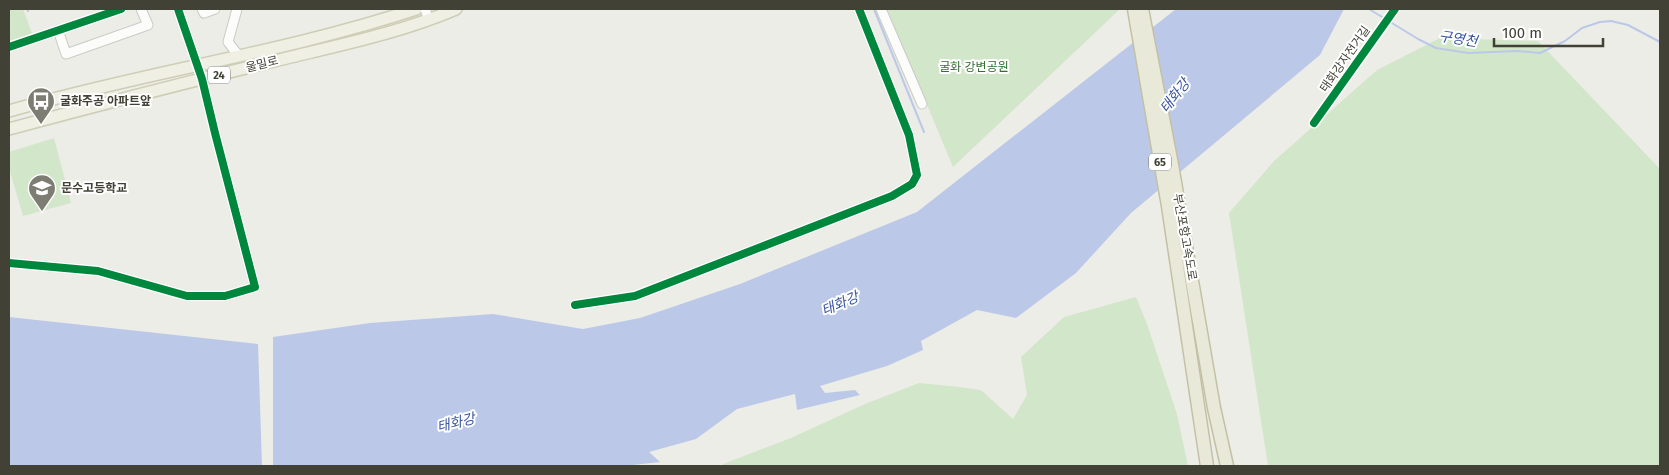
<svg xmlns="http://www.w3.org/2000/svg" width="1669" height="475" font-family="'Fira Sans','Noto Sans KR',sans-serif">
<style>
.green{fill:#d2e6c9}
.water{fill:#bbc8e8}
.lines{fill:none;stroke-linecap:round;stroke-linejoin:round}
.stream{stroke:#bbc8e8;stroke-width:2}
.minor-casing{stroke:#cbcbc5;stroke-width:11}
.major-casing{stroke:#ceceb7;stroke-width:14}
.highway-casing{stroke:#c3c1a5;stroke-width:15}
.minor{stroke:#fcfcfb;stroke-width:9}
.major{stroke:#efefe4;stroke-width:11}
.highway{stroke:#e9e9d9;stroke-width:12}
.cycleway-casing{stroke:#fff;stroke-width:11}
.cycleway{stroke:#00873e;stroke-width:8}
.labels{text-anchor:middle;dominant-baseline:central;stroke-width:4;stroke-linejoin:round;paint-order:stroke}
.shield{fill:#fff;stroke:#7b7a72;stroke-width:1}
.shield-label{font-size:11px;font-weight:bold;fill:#424135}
.street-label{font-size:12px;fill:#424135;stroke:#fff}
.park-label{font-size:12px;fill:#336d2f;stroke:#fff}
.poi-label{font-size:12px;font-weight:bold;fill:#424135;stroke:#fff;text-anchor:start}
.water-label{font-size:14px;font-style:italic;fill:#3955a2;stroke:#fff}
</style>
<rect width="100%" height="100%" fill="#edede7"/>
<g class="green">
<path d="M 9,9 L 23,9 L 34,39 L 9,47 Z"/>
<path d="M 887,9 L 1120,9 L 953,167 Z"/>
<path d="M 1440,38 L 1538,41 L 1660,169 L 1660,466 L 1268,466 L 1229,213 L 1274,161 L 1377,70 Z"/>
<path d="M 54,138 L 71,203 L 23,216 L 9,168 L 9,152 Z"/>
<path d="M 1136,297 L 1147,324 L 1177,414 L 1188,466 L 723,466 L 723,464 L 791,438 L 865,404 L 919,383 L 959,387 L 981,390 L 1013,419 L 1027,395 L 1021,357 L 1064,317 Z"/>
</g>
<g class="water">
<path d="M 1176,9 L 1344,9 L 1320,55 L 1131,213 L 1076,273 L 1016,318 L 977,310 L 921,341 L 923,350 L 887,366 L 820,386 L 825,393 L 855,390 L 860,395 L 797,410 L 795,394 L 737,409 L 696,439 L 649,452 L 660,462 L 624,466 L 273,466 L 273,337 L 370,323 L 493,314 L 583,329 L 640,318 L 740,284 L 917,212 Z"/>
<path d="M 9,317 L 258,344 L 262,466 L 9,466 Z"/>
</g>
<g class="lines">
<g class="stream">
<path d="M 27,9 L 28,11"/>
<path d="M 874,9 L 924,132"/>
<path d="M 1369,9 L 1418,39 L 1436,48 L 1468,53 L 1517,51 L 1540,53 L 1565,41 L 1582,28 L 1600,22 L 1611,21 L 1628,25 L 1660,42"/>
</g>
<g class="minor-casing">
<g id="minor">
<path d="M 202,9 L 204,13 L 215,9"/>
<path d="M 237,9 L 228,42 L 239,56"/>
<path d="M 425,9 L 429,20"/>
<path d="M 881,9 L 922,104"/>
<path d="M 58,30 L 66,54 L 148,25 L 141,9"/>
<path d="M 9,47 L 121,9"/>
<path d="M 9,263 L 98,271 L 187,296 L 225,296 L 255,287 L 215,133 L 202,79 L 178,9"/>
<path d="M 575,305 L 635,296 L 892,196 L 912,184 L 917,175 L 909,135 L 859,9"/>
</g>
</g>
<g class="major-casing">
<g id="major">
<path d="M 9,111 C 143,72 283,53 416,9"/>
<path d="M 9,129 C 94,106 180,84 266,63 C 330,47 395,35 456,9"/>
</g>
</g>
<g class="highway-casing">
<g id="highway">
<path d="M 1134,9 L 1168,206 L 1207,466"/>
<path d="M 1142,9 L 1172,165 L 1214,408 L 1227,466"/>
</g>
</g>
<use href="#minor" class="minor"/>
<use href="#major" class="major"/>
<use href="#highway" class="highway"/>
<g class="cycleway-casing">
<g id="cycleway">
<path d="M 9,47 L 121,9"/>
<path d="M 1314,123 L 1395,9"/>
<path d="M 9,263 L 98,271 L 187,296 L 225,296 L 255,287 L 215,133 L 202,79 L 178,9"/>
<path d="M 575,305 L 635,296 L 892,196 L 912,184 L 917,175 L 909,135 L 859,9"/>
</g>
</g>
<use href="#cycleway" class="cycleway"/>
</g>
<defs>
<g id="bus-pin" transform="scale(1.4375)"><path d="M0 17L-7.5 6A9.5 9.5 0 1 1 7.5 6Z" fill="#7e7d73" stroke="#fff"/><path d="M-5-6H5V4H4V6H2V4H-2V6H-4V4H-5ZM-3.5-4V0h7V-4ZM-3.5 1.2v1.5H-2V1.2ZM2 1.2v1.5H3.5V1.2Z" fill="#fff"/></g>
<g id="school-pin" transform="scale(1.4375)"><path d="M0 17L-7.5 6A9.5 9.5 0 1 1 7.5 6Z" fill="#7e7d73" stroke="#fff"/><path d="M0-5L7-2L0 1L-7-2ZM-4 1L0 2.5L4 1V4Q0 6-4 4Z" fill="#fff"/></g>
</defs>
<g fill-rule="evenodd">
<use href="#bus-pin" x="41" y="101"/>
<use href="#school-pin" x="42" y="188"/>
</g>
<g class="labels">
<g class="shield">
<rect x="208" y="66.5" width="22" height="17" rx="4"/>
<rect x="1149" y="153.5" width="22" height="17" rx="4"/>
</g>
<g class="shield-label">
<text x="219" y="75">24</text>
<text x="1160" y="162">65</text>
</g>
<g class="street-label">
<text transform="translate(1345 59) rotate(-55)">태화강자전거길</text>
<text transform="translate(262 64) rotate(-14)">울밀로</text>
<text transform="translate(1185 237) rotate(80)">부산포항고속도로</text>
</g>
<g class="park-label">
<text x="974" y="67">굴화 강변공원</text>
</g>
<g class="poi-label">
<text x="60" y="101">굴화주공 아파트앞</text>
<text x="61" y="188">문수고등학교</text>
</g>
<g class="water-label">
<text transform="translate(1458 39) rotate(9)">구영천</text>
<text transform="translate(1175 96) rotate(-52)">태화강</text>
<text transform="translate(840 304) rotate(-23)">태화강</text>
<text transform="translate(456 423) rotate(-14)">태화강</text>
</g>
</g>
<rect width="1669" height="475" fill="none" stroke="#424135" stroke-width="20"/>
<path d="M1494 38v8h109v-8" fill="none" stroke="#424135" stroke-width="2.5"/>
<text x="1502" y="38" font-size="15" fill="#424135" stroke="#ffffff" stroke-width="4" paint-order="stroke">100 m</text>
</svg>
